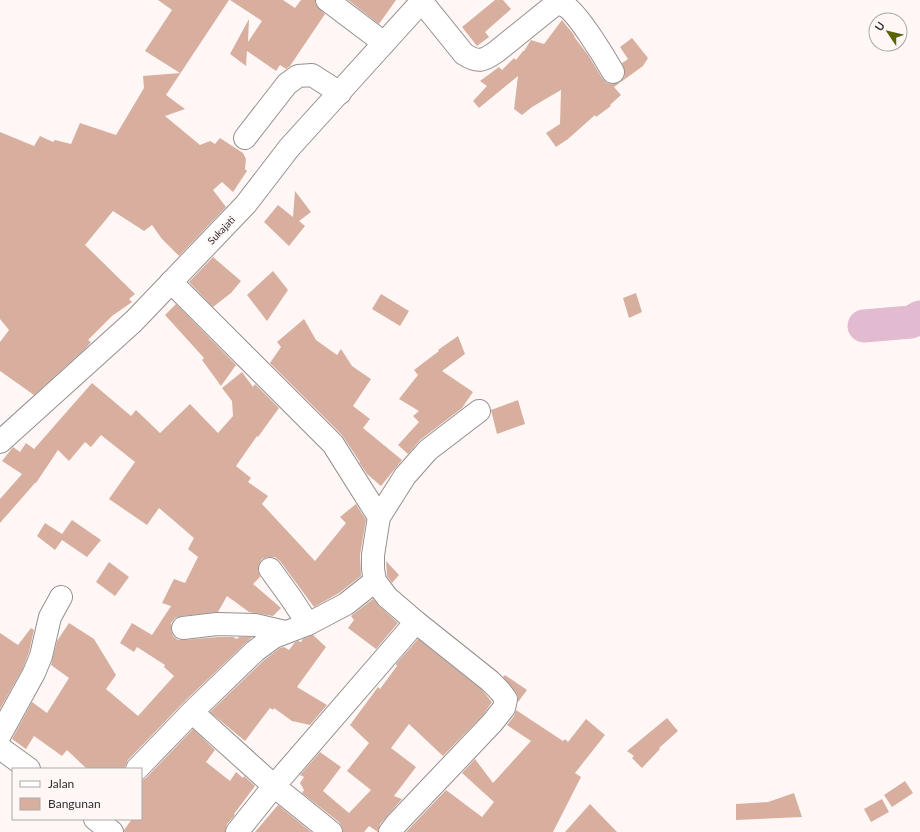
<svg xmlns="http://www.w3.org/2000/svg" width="920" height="832" font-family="Lato,sans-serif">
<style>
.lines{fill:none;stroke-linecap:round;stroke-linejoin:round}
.river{stroke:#e3bbd0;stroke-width:33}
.building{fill:#d8af9f}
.street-casing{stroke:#958f8e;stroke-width:24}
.highway-casing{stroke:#958f8e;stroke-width:24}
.street{stroke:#fff;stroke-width:22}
.highway{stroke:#fff;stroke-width:22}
.labels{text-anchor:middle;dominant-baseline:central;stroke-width:3.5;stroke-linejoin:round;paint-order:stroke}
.street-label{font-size:10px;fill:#312e2e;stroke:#fef7f6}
</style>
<rect width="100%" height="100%" fill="#fef7f6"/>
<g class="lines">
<path class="river" d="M 864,326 L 911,322 L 920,317"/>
</g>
<g class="building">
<path d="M 158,0 L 229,0 L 166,95 L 185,109 L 165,116 L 200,145 L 210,141 L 215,144 L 220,138 L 243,153 L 246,159 L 245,169 L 247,171 L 233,192 L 222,182 L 213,190 L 226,207 L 179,256 L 162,239 L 152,225 L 144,231 L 113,211 L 85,245 L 135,294 L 129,299 L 132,302 L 112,316 L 88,340 L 91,342 L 86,348 L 34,395 L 0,371 L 0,342 L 9,330 L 0,319 L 0,132 L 34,146 L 40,136 L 53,142 L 55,140 L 71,144 L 80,123 L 116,135 L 144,88 L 143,76 L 180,73 L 145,51 L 172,10 Z"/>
<path d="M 230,0 L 283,0 L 295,8 L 301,0 L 315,0 L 316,5 L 325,14 L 290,66 L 286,69 L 280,65 L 276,71 L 247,51 L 246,66 L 230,54 L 249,19 L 248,42 L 262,21 Z"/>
<path d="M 348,0 L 396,0 L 379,24 Z"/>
<path d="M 495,0 L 503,0 L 511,9 L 485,32 L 489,37 L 477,46 L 462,27 Z"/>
<path d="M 562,20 L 574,35 L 575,38 L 588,55 L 602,78 L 607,83 L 613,84 L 619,83 L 624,78 L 625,72 L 622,63 L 628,59 L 620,47 L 632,38 L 648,58 L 643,66 L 614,87 L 621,95 L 610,105 L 611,106 L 596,117 L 595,115 L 568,139 L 556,147 L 546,133 L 560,124 L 561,90 L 532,107 L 522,115 L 514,109 L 518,76 L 479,108 L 473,101 L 487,86 L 480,81 L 499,67 L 502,70 L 514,58 L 516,60 L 523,51 L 524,51 L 531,40 L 544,44 Z"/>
<path d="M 295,191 L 311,212 L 299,221 L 305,226 L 289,246 L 264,222 L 278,205 L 293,217 Z"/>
<path d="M 213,257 L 241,281 L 231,293 L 213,307 L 189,282 Z"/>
<path d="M 273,271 L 288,290 L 267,321 L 247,295 Z"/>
<path d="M 636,293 L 642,312 L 629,318 L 623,298 Z"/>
<path d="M 381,294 L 409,311 L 400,326 L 372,309 Z"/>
<path d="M 176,304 L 236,365 L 221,386 L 202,360 L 204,358 L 165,315 Z"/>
<path d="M 304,319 L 316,340 L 337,355 L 341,349 L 352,366 L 371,379 L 353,406 L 370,419 L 363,428 L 402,460 L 381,486 L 367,474 L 359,462 L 360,462 L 342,435 L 270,363 L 281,347 L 277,342 Z"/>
<path d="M 458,336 L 465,354 L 442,371 L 473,392 L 462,408 L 420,440 L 408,454 L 398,445 L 419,422 L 413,416 L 419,411 L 399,399 L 418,375 L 414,370 L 439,351 L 438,350 Z"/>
<path d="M 242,372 L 253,387 L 255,384 L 279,408 L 258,437 L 257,436 L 236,466 L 251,478 L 248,482 L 268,496 L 262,504 L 315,561 L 346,523 L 340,517 L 356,504 L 366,520 L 360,555 L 361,576 L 339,593 L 314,607 L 280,561 L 275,557 L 268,557 L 262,559 L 259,564 L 258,570 L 260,577 L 253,584 L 281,608 L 273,616 L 249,612 L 227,596 L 218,612 L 182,616 L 175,618 L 171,623 L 171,630 L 173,636 L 178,640 L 184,640 L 218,637 L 233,637 L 237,639 L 239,637 L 252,637 L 183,703 L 128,760 L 125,766 L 125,769 L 87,769 L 67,750 L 62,756 L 34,736 L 26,749 L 12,739 L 32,702 L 47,713 L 69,678 L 51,665 L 57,641 L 69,623 L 94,639 L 116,675 L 106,689 L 138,716 L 174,676 L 164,667 L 165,665 L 137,647 L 134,652 L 120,643 L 132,623 L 152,635 L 171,606 L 162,603 L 174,579 L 185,583 L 198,557 L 188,549 L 194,538 L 159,508 L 147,525 L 109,499 L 135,462 L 101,435 L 91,447 L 85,442 L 69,461 L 58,450 L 36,483 L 35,483 L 0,523 L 0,499 L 22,474 L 2,461 L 13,447 L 20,452 L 26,443 L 34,449 L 92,383 L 131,416 L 136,410 L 160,433 L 190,404 L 218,433 L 233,416 L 232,401 L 222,388 Z"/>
<path d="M 518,400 L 525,424 L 497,434 L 491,410 Z"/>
<path d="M 72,520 L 101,540 L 87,557 L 62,540 L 55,550 L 37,536 L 45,523 L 62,534 Z"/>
<path d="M 386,561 L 399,575 L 392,583 L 387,576 Z"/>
<path d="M 109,562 L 129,577 L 115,596 L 96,582 Z"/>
<path d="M 373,599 L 379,606 L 398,623 L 376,649 L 348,628 L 354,620 L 351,616 Z"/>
<path d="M 31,628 L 34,630 L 29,652 L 23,668 L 0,709 L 0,633 L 18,645 Z"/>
<path d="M 313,635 L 326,647 L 297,687 L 327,705 L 310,725 L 292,721 L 274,708 L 273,710 L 270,708 L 245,741 L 210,712 L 263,661 L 280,648 L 284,647 L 289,650 L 295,642 L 298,641 L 301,642 L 303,639 Z"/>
<path d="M 418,639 L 482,690 L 492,702 L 483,715 L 443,756 L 409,724 L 391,748 L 416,767 L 394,796 L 402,799 L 380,824 L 378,832 L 369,826 L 364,832 L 343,832 L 342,827 L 339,822 L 302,793 L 304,790 L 300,783 L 304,777 L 300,775 L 320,752 L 341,767 L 323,791 L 349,813 L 371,790 L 347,771 L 369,743 L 350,725 L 378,687 L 380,689 L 397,666 L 396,664 Z"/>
<path d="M 505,675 L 527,690 L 518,702 L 518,697 L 516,692 L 503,677 Z"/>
<path d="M 516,710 L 563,741 L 565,739 L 568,742 L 586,719 L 605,735 L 575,773 L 581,777 L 553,832 L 406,832 L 446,790 L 482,817 L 494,802 L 462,773 L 475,759 L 493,783 L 531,741 L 507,725 L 514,716 Z"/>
<path d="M 667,718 L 678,731 L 659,748 L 660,749 L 642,768 L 632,758 L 634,756 L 627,751 Z"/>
<path d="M 193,729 L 215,750 L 206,762 L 230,781 L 236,772 L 243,778 L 244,776 L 255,786 L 234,814 L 235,815 L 227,824 L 225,832 L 124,832 L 124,830 L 132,819 L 141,819 L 141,781 L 146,778 Z"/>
<path d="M 905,781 L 913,793 L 892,807 L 884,795 Z"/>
<path d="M 794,793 L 802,817 L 736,820 L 736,804 L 768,802 Z"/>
<path d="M 882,799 L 889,812 L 871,822 L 864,809 Z"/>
<path d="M 590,804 L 617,832 L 565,832 Z"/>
<path d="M 278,805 L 311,832 L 255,832 Z"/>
</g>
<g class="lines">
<g class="street-casing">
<g id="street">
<path d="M 327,0 L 384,43"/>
<path d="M 422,2 L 464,54 C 478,63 483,61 496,52 L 553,6 C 557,4 560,3 565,6 C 577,12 605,58 613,72"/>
<path d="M 245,138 L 287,84 L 298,76 L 312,75 L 340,93"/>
<path d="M 171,282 L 333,444 L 379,517"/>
<path d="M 0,442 L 134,321 L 246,204 L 289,148 L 423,0"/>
<path d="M 270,569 L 291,598 L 308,624"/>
<path d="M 416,622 L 387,597 L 375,581 L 373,569 L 373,555 L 379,517 L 405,476 L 428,450 L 479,411"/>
<path d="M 183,628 L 217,624 L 255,625 L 285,632"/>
<path d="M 192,712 L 274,786 L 331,832"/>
<path d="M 0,735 L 34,673 L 41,656 L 50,617 L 61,597"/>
<path d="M 137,769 L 192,712 L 255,651 L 274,637 L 308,624 L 346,604 L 375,581"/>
<path d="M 237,832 L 274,786 L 416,622 L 490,681 L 500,691 L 506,699 L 504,708 L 492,723 L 396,824 L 390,832"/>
</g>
</g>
<g class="highway-casing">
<g id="highway">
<path d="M 0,748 L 29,769"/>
<path d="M 95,819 L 112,832"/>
</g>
</g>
<use href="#street" class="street"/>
<use href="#highway" class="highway"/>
</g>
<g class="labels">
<g class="street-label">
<text transform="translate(221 230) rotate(-46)">Sukajati</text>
</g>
</g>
<rect x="12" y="768" width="130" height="52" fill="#fef7f6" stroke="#aca7a6"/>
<rect x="20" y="781" width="20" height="6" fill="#ffffff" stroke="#aca7a6"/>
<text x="48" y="788" font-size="12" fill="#312e2e">Jalan</text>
<rect x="20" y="798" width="20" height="12" fill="#d8af9f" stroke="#aca7a6"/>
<text x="48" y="808" font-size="12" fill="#312e2e">Bangunan</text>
<g transform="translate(888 32) rotate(305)"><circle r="19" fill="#fef7f6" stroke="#aca7a6"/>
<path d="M0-3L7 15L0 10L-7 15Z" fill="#5a6301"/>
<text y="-6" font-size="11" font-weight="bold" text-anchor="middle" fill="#312e2e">U</text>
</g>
</svg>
